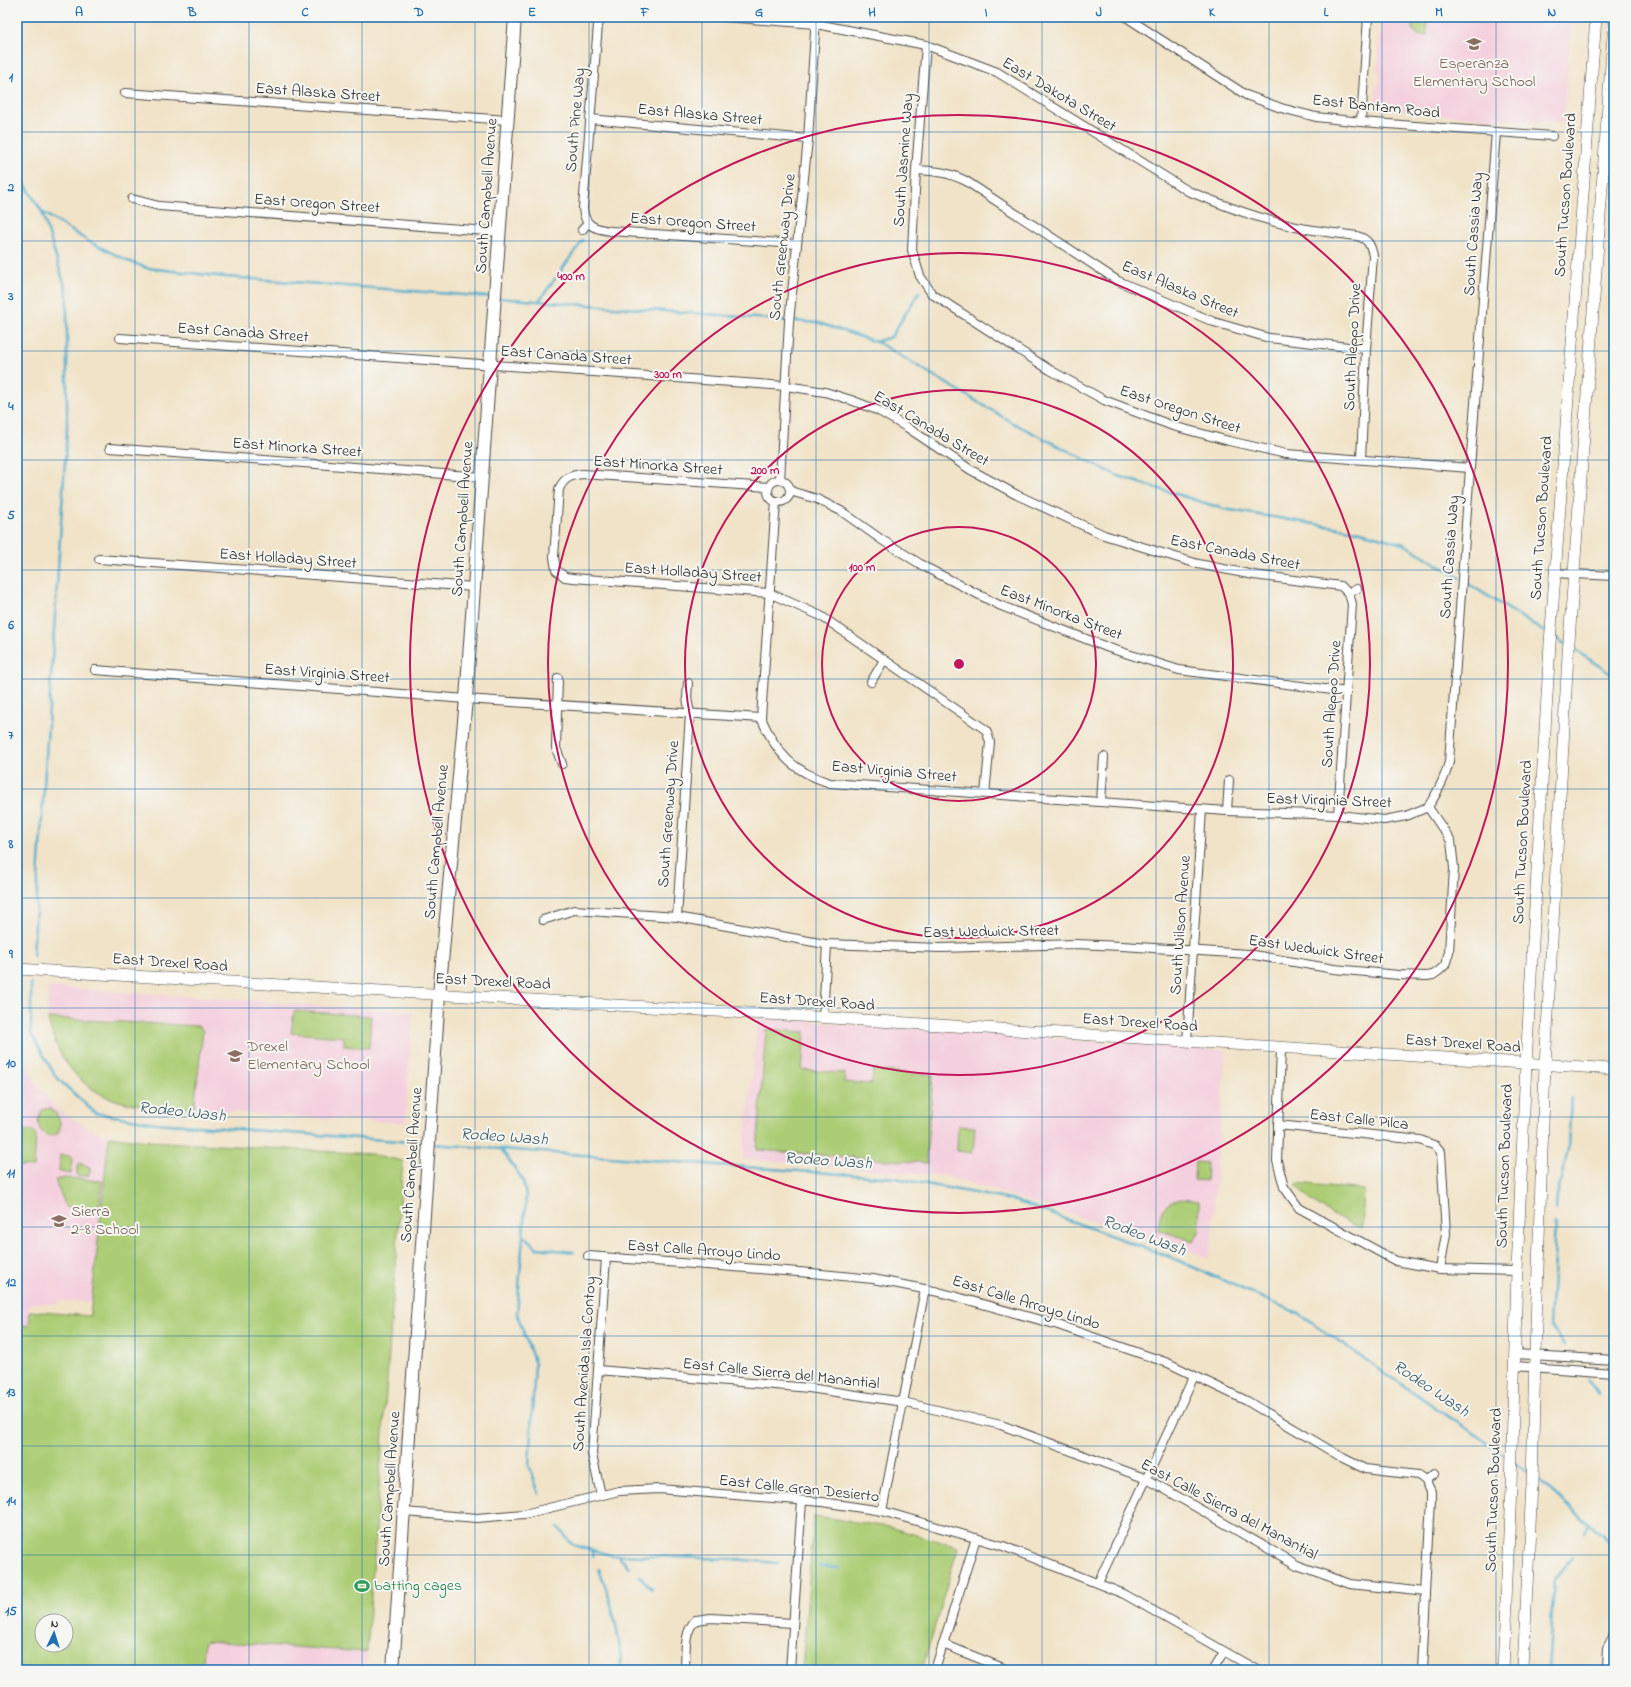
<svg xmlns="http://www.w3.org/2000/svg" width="1631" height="1687" font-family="'Indie Flower',sans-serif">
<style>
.built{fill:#f4cfdd}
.green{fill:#accd75;stroke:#6c7c50;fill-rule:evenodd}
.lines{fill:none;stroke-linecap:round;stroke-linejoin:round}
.stream{stroke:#4caccb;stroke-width:2.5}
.street-casing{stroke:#494743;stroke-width:10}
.secondary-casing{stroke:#494743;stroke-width:12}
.primary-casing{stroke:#494743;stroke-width:14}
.street{stroke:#fff;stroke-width:8}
.secondary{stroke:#fff;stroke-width:11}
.primary{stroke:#fff;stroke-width:12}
.grid{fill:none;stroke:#1f6fb2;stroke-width:1;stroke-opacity:0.55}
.ring{fill:none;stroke:#c2185b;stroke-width:2}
.labels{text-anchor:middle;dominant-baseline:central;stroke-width:4;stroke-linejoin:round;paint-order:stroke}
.education-label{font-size:16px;fill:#785e54;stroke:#f6f6f2;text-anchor:start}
.street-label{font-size:16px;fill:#2b2b2b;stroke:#f6f6f2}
.leisure-label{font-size:16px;fill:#27864d;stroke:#f6f6f2;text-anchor:start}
.water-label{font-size:17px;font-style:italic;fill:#375863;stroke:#f6f6f2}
.centre{fill:#c2185b;stroke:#f6f6f2;stroke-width:2}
.ring-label{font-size:12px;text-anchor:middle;font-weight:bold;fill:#c2185b;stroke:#f6f6f2;stroke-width:4;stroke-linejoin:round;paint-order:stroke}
.neatline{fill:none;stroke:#1f6fb2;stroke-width:1.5}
.grid-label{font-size:13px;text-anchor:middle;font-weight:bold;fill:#1f6fb2}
</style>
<rect width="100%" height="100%" fill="#f6f6f2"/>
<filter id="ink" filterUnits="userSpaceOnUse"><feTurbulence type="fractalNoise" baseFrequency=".025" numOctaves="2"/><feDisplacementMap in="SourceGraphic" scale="8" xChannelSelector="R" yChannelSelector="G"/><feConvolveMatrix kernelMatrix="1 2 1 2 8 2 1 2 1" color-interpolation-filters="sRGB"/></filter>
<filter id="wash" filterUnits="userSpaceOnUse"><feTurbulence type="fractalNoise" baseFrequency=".012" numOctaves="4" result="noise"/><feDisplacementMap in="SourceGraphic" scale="16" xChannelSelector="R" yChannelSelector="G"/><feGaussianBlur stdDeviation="0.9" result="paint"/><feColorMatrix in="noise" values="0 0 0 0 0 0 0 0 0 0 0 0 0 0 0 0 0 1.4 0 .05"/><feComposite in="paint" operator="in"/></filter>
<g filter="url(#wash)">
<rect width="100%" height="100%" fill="#f1e3c8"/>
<g class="built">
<path d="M 1381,17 L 1571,17 L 1564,123 L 1546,120 L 1541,120 L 1538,122 L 1417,113 L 1415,111 L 1405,110 L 1402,112 L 1381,111 L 1382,108 L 1379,105 L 1375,104 L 1376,86 L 1379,84 L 1380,79 L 1380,74 L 1377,71 Z"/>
<path d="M 49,987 L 413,1012 L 405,1123 L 284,1116 L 134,1104 L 115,1100 L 88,1087 L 78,1079 L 64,1062 L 58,1051 L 50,1029 L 47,1008 Z"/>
<path d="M 758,1018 L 1226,1050 L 1210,1258 L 947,1176 L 743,1159 Z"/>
<path d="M 17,1031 L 25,1061 L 33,1078 L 43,1093 L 54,1105 L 69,1117 L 87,1128 L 106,1135 L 108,1140 L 92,1302 L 59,1301 L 59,1304 L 30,1303 L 29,1326 L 17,1325 Z"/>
<path d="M 205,1641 L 367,1652 L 366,1670 L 202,1670 Z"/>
</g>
<g class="green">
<path d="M 1413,20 L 1427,20 L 1427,36 L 1418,35 L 1412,28 Z"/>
<path d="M 294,1011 L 371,1016 L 369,1048 L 344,1046 L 344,1037 L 291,1033 Z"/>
<path d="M 48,1018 L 199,1026 L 203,1031 L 194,1108 C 172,1107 149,1107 127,1103 C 84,1095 56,1060 48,1018 Z"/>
<path d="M 766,1029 L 805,1032 L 802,1070 L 845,1073 L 844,1082 L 872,1084 L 873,1070 L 933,1075 L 926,1158 L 927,1163 L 757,1150 Z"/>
<path d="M 50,1108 C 69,1121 59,1147 40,1130 L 38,1120 L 42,1110 Z"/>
<path d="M 958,1126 L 975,1127 L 973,1153 L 957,1151 Z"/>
<path d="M 17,1130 L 33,1131 L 36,1135 L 34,1167 L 17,1166 Z"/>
<path d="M 109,1136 L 148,1141 L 371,1154 L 403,1161 L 367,1652 L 205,1641 L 202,1670 L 17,1670 L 17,1325 L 29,1326 L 30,1311 L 90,1316 ZM 42,1621 L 66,1621 L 66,1645 L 42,1645 Z"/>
<path d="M 60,1155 L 72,1156 L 71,1174 L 59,1172 Z"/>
<path d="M 1195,1162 L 1207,1163 L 1206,1181 L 1194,1180 Z"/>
<path d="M 79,1163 L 90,1167 L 90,1171 L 88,1176 L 77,1176 L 77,1165 Z"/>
<path d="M 65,1178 L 102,1181 L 99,1209 L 66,1207 L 55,1180 Z"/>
<path d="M 1298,1183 L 1364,1190 L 1362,1229 C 1338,1217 1312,1207 1296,1185 Z"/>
<path d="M 1180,1199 L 1199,1201 L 1200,1231 L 1193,1241 L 1159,1230 C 1159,1212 1161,1205 1180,1199 Z"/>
<path d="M 814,1516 L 889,1527 L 958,1547 L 922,1670 L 802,1670 Z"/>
</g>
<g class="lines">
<g class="stream">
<path d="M 17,171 L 42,212 L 67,293 L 67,430 L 33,956"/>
<path d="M 42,212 L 88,241 L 128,261 L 147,268 L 226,277 L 491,297"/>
<path d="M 498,298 L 819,323 L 879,343 L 1013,423 L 1118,476 L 1224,509 L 1357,531 L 1404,544 L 1460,578"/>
<path d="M 539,301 L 583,240"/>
<path d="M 875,342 L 891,337 L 919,292"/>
<path d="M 1464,581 L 1548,634"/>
<path d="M 1554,637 L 1565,644"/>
<path d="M 1571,647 L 1614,676"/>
<path d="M 31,983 L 31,1033 L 56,1077 L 95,1113 L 156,1123 L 425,1143"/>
<path d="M 432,1144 L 895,1178 L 1016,1201 L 1170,1257 L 1299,1314 L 1508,1457"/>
<path d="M 501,1149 L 523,1180 L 526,1197 L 517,1314 L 535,1364 L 529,1465 L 539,1494"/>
<path d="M 1556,1209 L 1557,1196 L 1568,1149 L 1571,1098"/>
<path d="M 1556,1224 L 1550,1326 L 1565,1345"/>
<path d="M 524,1236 L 537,1248 L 574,1252"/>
<path d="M 1588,1379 L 1598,1394"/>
<path d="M 1515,1462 L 1528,1472"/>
<path d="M 1536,1478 L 1614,1545"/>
<path d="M 558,1527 L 573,1545 L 611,1555 L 733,1559 L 778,1563"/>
<path d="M 1584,1532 L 1589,1523"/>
<path d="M 591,1550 L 593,1556"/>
<path d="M 618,1556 L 630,1568"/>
<path d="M 820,1566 L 839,1568"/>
<path d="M 599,1569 C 611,1598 621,1639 621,1670"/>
<path d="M 639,1576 L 652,1589"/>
<path d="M 1548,1670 L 1554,1580 L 1572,1558"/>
</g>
</g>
</g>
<g filter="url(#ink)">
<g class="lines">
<g class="street-casing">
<g id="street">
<path d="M 602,17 L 598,25 L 583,208 C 584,226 595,229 611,231 L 796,244"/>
<path d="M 725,17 L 816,24 L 926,45 L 997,72 L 1188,191 C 1223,205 1258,219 1296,227 C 1316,231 1336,233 1357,236 C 1368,239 1371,245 1373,256 L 1366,349 L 1361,459"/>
<path d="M 1126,17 L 1246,95 L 1281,108 L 1316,117 L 1361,122 L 1552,136"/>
<path d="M 926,45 L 916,170 L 912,250 L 920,276 L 932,294 L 1050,370 L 1104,400 L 1173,426 L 1229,441 L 1286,454 L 1470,468"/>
<path d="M 125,93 L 508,120"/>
<path d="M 590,119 L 808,139"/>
<path d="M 1361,122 L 1368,17"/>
<path d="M 916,170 C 936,171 948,172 966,181 L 1118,281 L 1214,322 L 1269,338 L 1366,349"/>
<path d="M 132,199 L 159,206 L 500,232"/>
<path d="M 582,230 L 588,223"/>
<path d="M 120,338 L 786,386 L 825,392 L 851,400 L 877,410 L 908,428 L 971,470 L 1017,495 L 1104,535 L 1198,564 L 1254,575 L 1341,586 L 1349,594 L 1352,604 L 1338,815"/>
<path d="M 110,448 L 482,477"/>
<path d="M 780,480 L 789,322 L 808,139 L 816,17"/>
<circle cx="779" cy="491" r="11"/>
<path d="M 768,487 L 583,474 C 571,475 564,478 559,489 L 554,557 L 556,570 L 565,577 L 573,578 L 769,593 L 821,616 L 986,730 L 990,742 L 985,794"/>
<path d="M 790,491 L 817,499 L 841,511 L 882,540 L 925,567 L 999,605 L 1109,648 L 1179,670 L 1347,692"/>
<path d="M 776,501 L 761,718 C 777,754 792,771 830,783 L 1227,811 L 1338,815 L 1384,820 L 1406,816 L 1428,807"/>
<path d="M 99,559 L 474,587"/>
<path d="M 1554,573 L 1614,576"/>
<path d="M 1348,593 L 1357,589"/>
<path d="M 95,670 L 466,699 L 761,718"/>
<path d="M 558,678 L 556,748 L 562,764"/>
<path d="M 871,682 L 884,660"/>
<path d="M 1101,802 L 1104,757"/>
<path d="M 1227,811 L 1229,780"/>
<path d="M 677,917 L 690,714 L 687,698 L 688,683"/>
<path d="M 543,920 L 574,910 L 677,917 L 825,944 L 941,948 L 1076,944 L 1122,946 L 1248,954 L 1334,969 L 1399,975 L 1427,976 L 1433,975 L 1440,970 L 1445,965 L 1449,952 L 1454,868 L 1451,841 L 1428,807 C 1438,792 1445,779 1449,762 L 1470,468 L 1496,132"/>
<path d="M 823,1018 L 827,944"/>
<path d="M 1187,1042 L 1202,810"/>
<path d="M 1281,1048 L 1277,1161 L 1284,1187 L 1299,1208 L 1396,1261 L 1440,1269 L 1517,1271"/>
<path d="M 1278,1125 L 1420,1140 L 1436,1146 L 1441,1152 L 1446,1234 L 1440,1269"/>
<path d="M 588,1256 L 811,1273 L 873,1279 L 939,1292 L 1058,1325 L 1168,1363 L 1247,1401 L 1343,1458 L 1365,1469 L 1418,1475 L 1425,1480 L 1428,1485 L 1431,1492 L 1431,1500 L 1422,1670"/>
<path d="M 1515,1354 L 1614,1360"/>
<path d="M 1515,1366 L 1614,1373"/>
<path d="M 598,1370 L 809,1388 L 903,1402 L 1001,1425 L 1147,1479 L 1297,1565 L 1350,1584 L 1426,1592"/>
<path d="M 1425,1480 L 1434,1474"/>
<path d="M 601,1495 L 592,1454 L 606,1258"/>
<path d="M 882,1511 L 925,1289"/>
<path d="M 404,1512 L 477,1518 L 524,1514 L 619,1491 L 659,1489 L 822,1502 L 882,1511 L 1003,1546 L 1124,1594 L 1257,1670"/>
<path d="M 1098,1583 L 1194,1376"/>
<path d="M 696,1620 L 711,1618 L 792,1623"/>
<path d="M 943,1644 L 1008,1670"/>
<path d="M 685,1670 C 686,1655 683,1631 696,1620"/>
<path d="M 790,1670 L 802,1501"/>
<path d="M 935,1670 L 976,1538"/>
<path d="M 1213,1670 L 1224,1652"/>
<path d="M 1606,1670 L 1607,1649 L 1614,1636"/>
</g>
</g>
<g class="secondary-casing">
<g id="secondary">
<path d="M 17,969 L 816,1017 L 1614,1069"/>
<path d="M 1503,1670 L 1511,1487 L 1517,1271 L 1526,1064 L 1550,643 L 1596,17"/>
<path d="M 1523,1670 L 1532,1484 L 1535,1354 L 1545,1065 L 1568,655 L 1614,23"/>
</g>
</g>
<g class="primary-casing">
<path id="primary" d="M 393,1670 L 439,995 L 466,699 L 515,17"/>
</g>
<use href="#street" class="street"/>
<use href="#secondary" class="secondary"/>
<use href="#primary" class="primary"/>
</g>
</g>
<path class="grid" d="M 135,17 L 135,1670M 249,17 L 249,1670M 362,17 L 362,1670M 475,17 L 475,1670M 589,17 L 589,1670M 702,17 L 702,1670M 816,17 L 816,1670M 929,17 L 929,1670M 1042,17 L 1042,1670M 1156,17 L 1156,1670M 1269,17 L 1269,1670M 1382,17 L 1382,1670M 1496,17 L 1496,1670M 17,132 L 1614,132M 17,241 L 1614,241M 17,351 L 1614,351M 17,460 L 1614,460M 17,570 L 1614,570M 17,679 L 1614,679M 17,789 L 1614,789M 17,898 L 1614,898M 17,1008 L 1614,1008M 17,1117 L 1614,1117M 17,1227 L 1614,1227M 17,1336 L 1614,1336M 17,1446 L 1614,1446M 17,1555 L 1614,1555"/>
<g class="ring">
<circle cx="959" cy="664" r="137"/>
<circle cx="959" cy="664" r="274"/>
<circle cx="959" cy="664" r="411"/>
<circle cx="959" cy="664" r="549"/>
</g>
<defs>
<g id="school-bare" transform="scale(1.2)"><path d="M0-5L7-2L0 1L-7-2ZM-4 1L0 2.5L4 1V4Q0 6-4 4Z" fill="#8d6e63" stroke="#f6f6f2" stroke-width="2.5" paint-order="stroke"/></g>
<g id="stadium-bare" transform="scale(1.2)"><path d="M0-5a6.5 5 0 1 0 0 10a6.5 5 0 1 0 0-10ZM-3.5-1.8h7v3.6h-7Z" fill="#2e9e5b" stroke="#f6f6f2" stroke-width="2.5" paint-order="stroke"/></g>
</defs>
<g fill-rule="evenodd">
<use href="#school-bare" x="1474" y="44"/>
<use href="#school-bare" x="235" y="1056"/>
<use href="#school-bare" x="59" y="1221"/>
<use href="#stadium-bare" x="362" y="1586"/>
</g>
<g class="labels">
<g class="education-label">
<text x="1474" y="64" text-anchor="middle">Esperanza<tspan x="1474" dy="18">Elementary School</tspan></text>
<text x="247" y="1047">Drexel<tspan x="247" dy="18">Elementary School</tspan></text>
<text x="71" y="1212">Sierra<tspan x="71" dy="18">2-8 School</tspan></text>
</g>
<g class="street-label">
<text transform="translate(318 93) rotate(4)">East Alaska Street</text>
<text transform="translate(1059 95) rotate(31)">East Dakota Street</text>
<text transform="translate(1376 107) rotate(6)">East Bantam Road</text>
<text transform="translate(700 115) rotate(5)">East Alaska Street</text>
<text transform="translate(576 120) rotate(-85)">South Pine Way</text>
<text transform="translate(904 160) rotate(-86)">South Jasmine Way</text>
<text transform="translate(1566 195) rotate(-86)">South Tucson Boulevard</text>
<text transform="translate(487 196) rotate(-86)">South Campbell Avenue</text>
<text transform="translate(317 204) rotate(4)">East Oregon Street</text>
<text transform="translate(693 223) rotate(4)">East Oregon Street</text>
<text transform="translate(1474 234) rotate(-86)">South Cassia Way</text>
<text transform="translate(783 247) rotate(-84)">South Greenway Drive</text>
<text transform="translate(1180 290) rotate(23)">East Alaska Street</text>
<text transform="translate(243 333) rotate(4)">East Canada Street</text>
<text transform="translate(1353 347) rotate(-87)">South Aleppo Drive</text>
<text transform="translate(566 356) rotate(4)">East Canada Street</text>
<text transform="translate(1180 410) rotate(18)">East Oregon Street</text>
<text transform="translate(931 429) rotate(31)">East Canada Street</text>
<text transform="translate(297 448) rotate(4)">East Minorka Street</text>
<text transform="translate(658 466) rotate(4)">East Minorka Street</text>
<text transform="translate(1542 518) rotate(-86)">South Tucson Boulevard</text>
<text transform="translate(463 519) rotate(-86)">South Campbell Avenue</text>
<text transform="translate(1235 553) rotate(11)">East Canada Street</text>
<text transform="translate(1450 557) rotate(-86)">South Cassia Way</text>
<text transform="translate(288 559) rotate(4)">East Holladay Street</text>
<text transform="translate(693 573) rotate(4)">East Holladay Street</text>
<text transform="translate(1061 613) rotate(21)">East Minorka Street</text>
<text transform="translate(327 674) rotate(4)">East Virginia Street</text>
<text transform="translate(1332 704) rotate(-86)">South Aleppo Drive</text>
<text transform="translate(894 772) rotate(5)">East Virginia Street</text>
<text transform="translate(1329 801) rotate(2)">East Virginia Street</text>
<text transform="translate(669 814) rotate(-86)">South Greenway Drive</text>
<text transform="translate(437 842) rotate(-85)">South Campbell Avenue</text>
<text transform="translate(1523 842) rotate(-87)">South Tucson Boulevard</text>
<text transform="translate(1181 925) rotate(-86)">South Wilson Avenue</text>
<text transform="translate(991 932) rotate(-1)">East Wedwick Street</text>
<text transform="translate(1316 950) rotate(8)">East Wedwick Street</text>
<text transform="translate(170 963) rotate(4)">East Drexel Road</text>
<text transform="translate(493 982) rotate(3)">East Drexel Road</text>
<text transform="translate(817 1002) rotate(4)">East Drexel Road</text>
<text transform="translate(1140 1023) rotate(4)">East Drexel Road</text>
<text transform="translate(1463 1044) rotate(4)">East Drexel Road</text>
<text transform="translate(1359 1120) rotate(6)">East Calle Pilca</text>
<text transform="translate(412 1165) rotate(-86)">South Campbell Avenue</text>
<text transform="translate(1505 1166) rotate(-88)">South Tucson Boulevard</text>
<text transform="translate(704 1251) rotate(4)">East Calle Arroyo Lindo</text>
<text transform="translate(1026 1303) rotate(17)">East Calle Arroyo Lindo</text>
<text transform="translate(585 1364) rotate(-86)">South Avenida Isla Contoy</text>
<text transform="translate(781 1374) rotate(6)">East Calle Sierra del Manantial</text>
<text transform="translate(390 1489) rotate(-86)">South Campbell Avenue</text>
<text transform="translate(799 1489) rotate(6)">East Calle Gran Desierto</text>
<text transform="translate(1494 1490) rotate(-88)">South Tucson Boulevard</text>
<text transform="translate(1229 1510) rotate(28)">East Calle Sierra del Manantial</text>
</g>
<g class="leisure-label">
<text x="374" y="1586">batting cages</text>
</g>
<g class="water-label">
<text transform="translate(182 1112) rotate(6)">Rodeo Wash</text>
<text transform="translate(504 1137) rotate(4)">Rodeo Wash</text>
<text transform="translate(828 1161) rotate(4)">Rodeo Wash</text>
<text transform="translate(1144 1236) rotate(21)">Rodeo Wash</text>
<text transform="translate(1431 1389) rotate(34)">Rodeo Wash</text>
</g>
</g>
<circle cx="959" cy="664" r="6" class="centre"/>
<g class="ring-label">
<text x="571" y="280">400 m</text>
<text x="668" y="378">300 m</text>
<text x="765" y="474">200 m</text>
<text x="862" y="571">100 m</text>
</g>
<rect width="1631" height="1687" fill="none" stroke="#f6f6f2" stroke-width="44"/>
<g transform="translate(54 1633) rotate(4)"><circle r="19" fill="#f6f6f2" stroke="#a5a5a2"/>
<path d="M0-3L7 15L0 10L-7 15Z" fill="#1f6fb2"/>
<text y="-6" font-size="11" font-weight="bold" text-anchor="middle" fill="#2b2b2b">N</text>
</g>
<rect x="22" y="22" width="1587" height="1643" class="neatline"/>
<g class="grid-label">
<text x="79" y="16">A</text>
<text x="192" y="16">B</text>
<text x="305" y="16">C</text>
<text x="419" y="16">D</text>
<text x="532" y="16">E</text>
<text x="645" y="16">F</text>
<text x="759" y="16">G</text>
<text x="872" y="16">H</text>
<text x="986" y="16">I</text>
<text x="1099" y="16">J</text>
<text x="1212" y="16">K</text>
<text x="1326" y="16">L</text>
<text x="1439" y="16">M</text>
<text x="1552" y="16">N</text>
<text x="11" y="81">1</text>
<text x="11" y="191">2</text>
<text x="11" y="300">3</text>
<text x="11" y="410">4</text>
<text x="11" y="519">5</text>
<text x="11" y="629">6</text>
<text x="11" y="739">7</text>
<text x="11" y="848">8</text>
<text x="11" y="958">9</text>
<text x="11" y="1067">10</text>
<text x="11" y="1177">11</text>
<text x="11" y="1286">12</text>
<text x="11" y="1396">13</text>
<text x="11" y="1505">14</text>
<text x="11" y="1615">15</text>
</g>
</svg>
